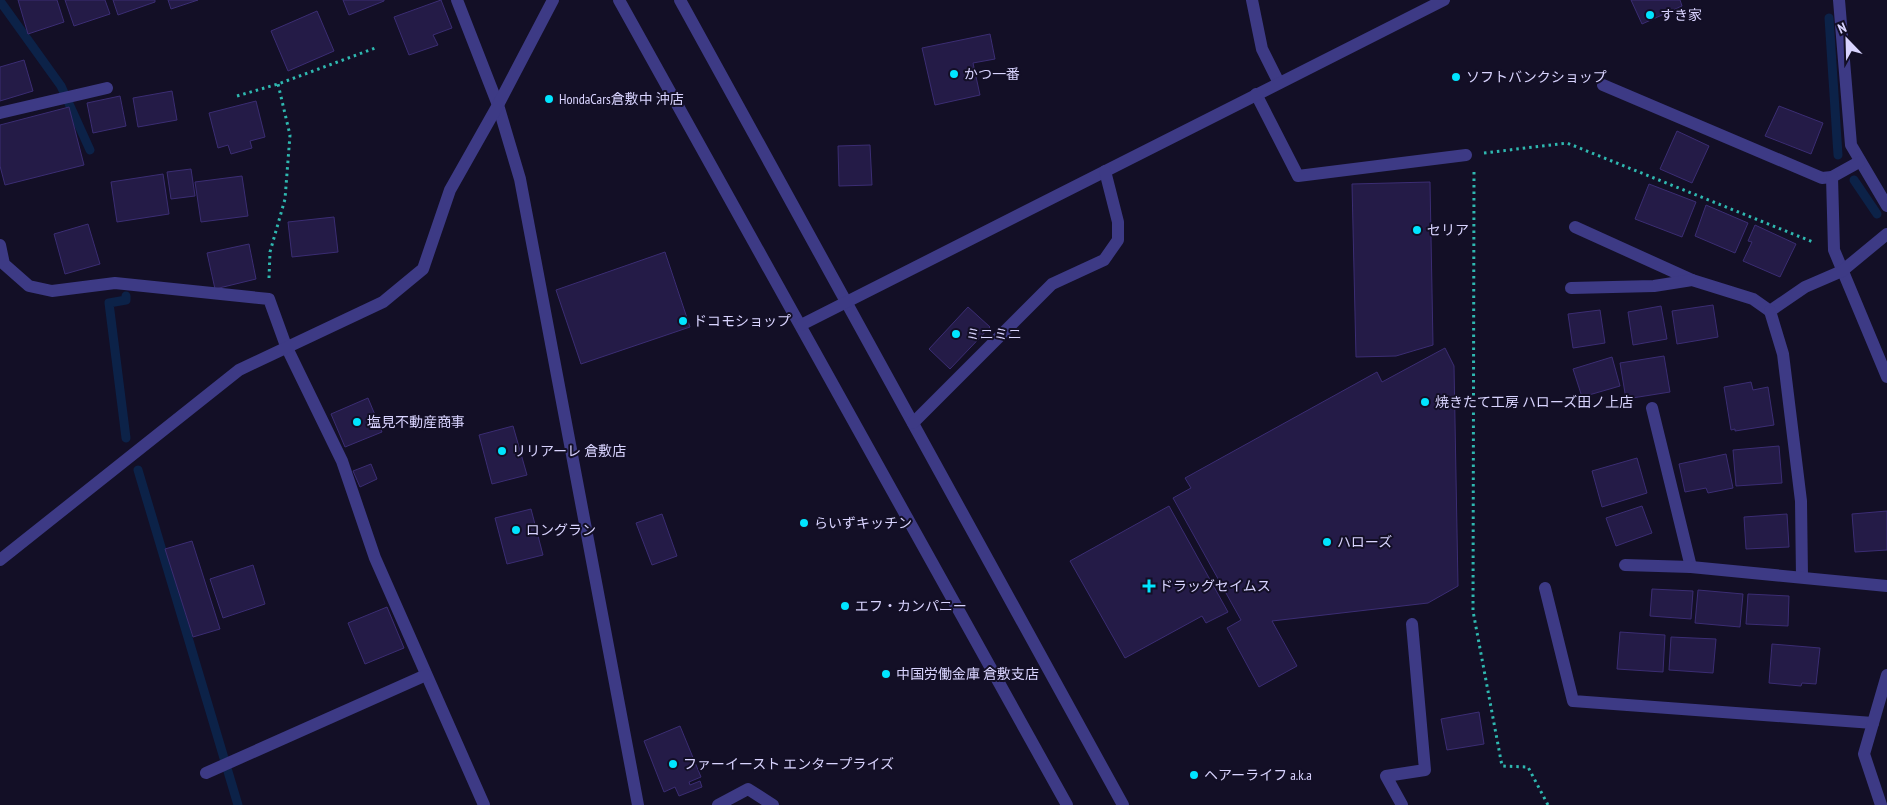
<svg xmlns="http://www.w3.org/2000/svg" width="1887" height="805" font-family="'PT Sans Narrow','Noto Sans JP',sans-serif">
<style>
.lines{fill:none;stroke-linecap:round;stroke-linejoin:round}
.stream{stroke:#0c2248;stroke-width:9}
.building{fill:#241b47;stroke:#3b2d73}
.path{stroke:#2fb8b0;stroke-width:3;stroke-dasharray:2.5 4;stroke-linecap:butt}
.minor{stroke:#3d3a85;stroke-width:12}
.poi-dot{fill:#00e5ff;stroke:#130f26;stroke-width:2}
.labels{text-anchor:middle;dominant-baseline:central;stroke-width:4;stroke-linejoin:round;paint-order:stroke}
.poi-label{font-size:14px;fill:#d9d4ff;stroke:#130f26;text-anchor:start}
</style>
<rect width="100%" height="100%" fill="#130f26"/>
<g class="lines">
<g class="stream">
<path d="M 0,1 L 61,86 L 90,150"/>
<path d="M 1829,18 L 1838,155"/>
<path d="M 1854,180 L 1877,214"/>
<path d="M 126,296 L 126,300 L 109,303 L 126,438"/>
<path d="M 138,470 L 238,805"/>
</g>
</g>
<g class="building">
<path d="M 18,0 L 57,0 L 64,22 L 28,34 Z"/>
<path d="M 65,0 L 105,0 L 110,14 L 74,26 Z"/>
<path d="M 113,0 L 155,0 L 155,2 L 118,15 Z"/>
<path d="M 168,0 L 198,0 L 171,9 Z"/>
<path d="M 343,0 L 384,0 L 384,1 L 349,15 Z"/>
<path d="M 441,0 L 452,28 L 433,35 L 438,45 L 409,55 L 394,17 Z"/>
<path d="M 1631,0 L 1680,0 L 1682,6 L 1642,24 Z"/>
<path d="M 317,11 L 334,51 L 288,71 L 271,31 Z"/>
<path d="M 990,34 L 995,59 L 973,63 L 980,95 L 935,105 L 922,48 Z"/>
<path d="M 24,60 L 33,91 L 0,101 L 0,67 Z"/>
<path d="M 172,91 L 177,120 L 138,127 L 133,98 Z"/>
<path d="M 120,96 L 126,126 L 93,133 L 87,103 Z"/>
<path d="M 256,101 L 265,137 L 250,141 L 252,148 L 231,154 L 228,145 L 218,148 L 209,113 Z"/>
<path d="M 1779,106 L 1823,123 L 1811,154 L 1765,136 Z"/>
<path d="M 69,107 L 84,165 L 5,185 L 0,166 L 0,125 Z"/>
<path d="M 1677,131 L 1709,146 L 1692,183 L 1660,169 Z"/>
<path d="M 870,145 L 872,185 L 839,186 L 838,146 Z"/>
<path d="M 191,169 L 195,196 L 171,199 L 167,172 Z"/>
<path d="M 163,174 L 169,214 L 117,222 L 111,182 Z"/>
<path d="M 242,176 L 248,216 L 201,222 L 195,182 Z"/>
<path d="M 1430,182 L 1433,345 L 1396,356 L 1356,357 L 1352,184 Z"/>
<path d="M 1649,184 L 1696,202 L 1682,237 L 1635,219 Z"/>
<path d="M 1706,205 L 1748,223 L 1735,253 L 1695,236 Z"/>
<path d="M 334,217 L 338,252 L 292,257 L 288,222 Z"/>
<path d="M 88,224 L 100,264 L 65,274 L 54,234 Z"/>
<path d="M 1755,225 L 1796,244 L 1780,277 L 1743,261 L 1752,242 L 1748,241 Z"/>
<path d="M 249,244 L 256,279 L 215,289 L 207,253 Z"/>
<path d="M 665,252 L 690,327 L 581,364 L 556,290 Z"/>
<path d="M 1713,305 L 1718,337 L 1677,344 L 1672,311 Z"/>
<path d="M 1661,306 L 1667,339 L 1633,345 L 1628,312 Z"/>
<path d="M 968,307 L 990,327 L 950,369 L 929,349 Z"/>
<path d="M 1600,310 L 1605,343 L 1573,348 L 1568,314 Z"/>
<path d="M 1445,348 L 1454,366 L 1458,586 L 1428,603 L 1272,621 L 1297,666 L 1259,687 L 1227,628 L 1241,620 L 1173,498 L 1191,488 L 1185,478 L 1377,372 L 1382,382 Z"/>
<path d="M 1664,356 L 1670,392 L 1626,399 L 1620,363 Z"/>
<path d="M 1612,357 L 1620,386 L 1582,397 L 1573,369 Z"/>
<path d="M 1751,382 L 1753,390 L 1768,387 L 1774,425 L 1735,431 L 1735,429 L 1731,430 L 1724,387 Z"/>
<path d="M 368,398 L 382,432 L 345,447 L 331,414 Z"/>
<path d="M 513,426 L 527,475 L 492,484 L 479,435 Z"/>
<path d="M 1779,446 L 1782,483 L 1736,486 L 1733,450 Z"/>
<path d="M 1726,454 L 1733,488 L 1708,493 L 1706,488 L 1685,492 L 1679,464 Z"/>
<path d="M 1637,458 L 1647,493 L 1602,507 L 1592,471 Z"/>
<path d="M 371,464 L 377,479 L 360,487 L 353,471 Z"/>
<path d="M 1169,506 L 1228,612 L 1206,623 L 1202,616 L 1125,658 L 1070,561 Z"/>
<path d="M 1642,506 L 1652,533 L 1616,546 L 1606,518 Z"/>
<path d="M 531,509 L 543,555 L 507,564 L 495,518 Z"/>
<path d="M 1887,511 L 1887,550 L 1855,552 L 1852,514 Z"/>
<path d="M 662,514 L 677,556 L 652,565 L 636,523 Z"/>
<path d="M 1787,514 L 1789,547 L 1746,549 L 1744,517 Z"/>
<path d="M 192,541 L 220,629 L 193,637 L 165,549 Z"/>
<path d="M 253,565 L 265,604 L 223,618 L 210,579 Z"/>
<path d="M 1652,589 L 1693,591 L 1691,619 L 1650,616 Z"/>
<path d="M 1698,590 L 1743,594 L 1740,627 L 1695,623 Z"/>
<path d="M 1748,594 L 1789,596 L 1788,626 L 1746,624 Z"/>
<path d="M 387,607 L 404,648 L 365,664 L 348,623 Z"/>
<path d="M 1620,632 L 1665,635 L 1663,672 L 1617,669 Z"/>
<path d="M 1671,637 L 1716,639 L 1713,673 L 1669,670 Z"/>
<path d="M 1772,644 L 1820,648 L 1816,684 L 1802,683 L 1801,686 L 1769,683 Z"/>
<path d="M 1479,712 L 1484,744 L 1447,750 L 1441,719 Z"/>
<path d="M 680,726 L 701,777 L 689,782 L 690,785 L 700,781 L 702,787 L 679,796 L 675,787 L 664,792 L 644,741 Z"/>
</g>
<g class="lines">
<g class="path">
<path d="M 237,96 L 278,84 L 378,47"/>
<path d="M 1484,153 L 1567,143 L 1813,242"/>
<path d="M 1474,172 L 1473,611 L 1502,766 L 1528,767 L 1548,805"/>
<path d="M 269,278 L 270,252 L 285,199 L 290,135 L 278,84"/>
</g>
<g class="minor">
<path d="M 457,0 L 498,105 L 520,179 L 638,805"/>
<path d="M 619,0 L 1067,805"/>
<path d="M 680,0 L 1123,805"/>
<path d="M 1252,0 L 1262,49 L 1279,83"/>
<path d="M 1839,0 L 1851,145 L 1887,206"/>
<path d="M 1603,85 L 1822,178 L 1832,177 L 1859,162"/>
<path d="M 1256,94 L 1298,176 L 1466,155"/>
<path d="M 0,113 L 107,88"/>
<path d="M 1832,177 L 1834,250 L 1887,377"/>
<path d="M 1575,227 L 1692,280"/>
<path d="M 0,245 L 4,264 L 29,286 L 52,291 L 115,283 L 269,299 L 286,346 L 342,461 L 375,558 L 484,805"/>
<path d="M 1571,288 L 1654,286 L 1692,280 L 1753,299 L 1770,311 L 1805,287 L 1842,271 L 1887,234"/>
<path d="M 1770,311 L 1783,354 L 1801,501 L 1802,577"/>
<path d="M 801,325 L 1444,0"/>
<path d="M 1652,408 L 1691,567"/>
<path d="M 913,423 L 1052,284 L 1104,260 L 1118,240 L 1118,222 L 1105,171"/>
<path d="M 0,560 L 239,370 L 383,302 L 423,269 L 450,190 L 498,105 L 553,0"/>
<path d="M 1625,565 L 1691,567 L 1887,586"/>
<path d="M 1545,588 L 1573,701 L 1873,723"/>
<path d="M 206,773 L 426,675"/>
<path d="M 718,805 L 748,789 L 773,805"/>
<path d="M 1402,805 L 1386,776 L 1425,770 L 1412,624"/>
<path d="M 1881,805 L 1864,754 L 1887,675"/>
</g>
</g>
<g class="poi-dot">
<circle cx="1650" cy="15" r="5"/>
<circle cx="954" cy="74" r="5"/>
<circle cx="1456" cy="77" r="5"/>
<circle cx="549" cy="99" r="5"/>
<circle cx="1417" cy="230" r="5"/>
<circle cx="683" cy="321" r="5"/>
<circle cx="956" cy="334" r="5"/>
<circle cx="1425" cy="402" r="5"/>
<circle cx="357" cy="422" r="5"/>
<circle cx="502" cy="451" r="5"/>
<circle cx="804" cy="523" r="5"/>
<circle cx="516" cy="530" r="5"/>
<circle cx="1327" cy="542" r="5"/>
<path d="M1146.5 578.5h5v5h5v5h-5v5h-5v-5h-5v-5h5z"/>
<circle cx="845" cy="606" r="5"/>
<circle cx="886" cy="674" r="5"/>
<circle cx="673" cy="764" r="5"/>
<circle cx="1194" cy="775" r="5"/>
</g>
<g class="labels">
<g class="poi-label">
<text x="1660" y="15">すき家</text>
<text x="964" y="74">かつ一番</text>
<text x="1466" y="77">ソフトバンクショップ</text>
<text x="559" y="99">HondaCars倉敷中 沖店</text>
<text x="1427" y="230">セリア</text>
<text x="693" y="321">ドコモショップ</text>
<text x="966" y="334">ミニミニ</text>
<text x="1435" y="402">焼きたて工房 ハローズ田ノ上店</text>
<text x="367" y="422">塩見不動産商事</text>
<text x="512" y="451">リリアーレ 倉敷店</text>
<text x="814" y="523">らいずキッチン</text>
<text x="526" y="530">ロングラン</text>
<text x="1337" y="542">ハローズ</text>
<text x="1159" y="586">ドラッグセイムス</text>
<text x="855" y="606">エフ・カンパニー</text>
<text x="896" y="674">中国労働金庫 倉敷支店</text>
<text x="683" y="764">ファーイースト エンタープライズ</text>
<text x="1204" y="775">ヘアーライフ a.k.a</text>
</g>
</g>
<g transform="translate(1847 40) rotate(337)" stroke="#130f26" stroke-width="4" paint-order="stroke">
<path d="M0-4L9 19L0 12L-9 19Z" fill="#d9d4ff"/>
<text y="-8" font-size="14" font-weight="bold" text-anchor="middle" fill="#d9d4ff">N</text>
</g>
</svg>
